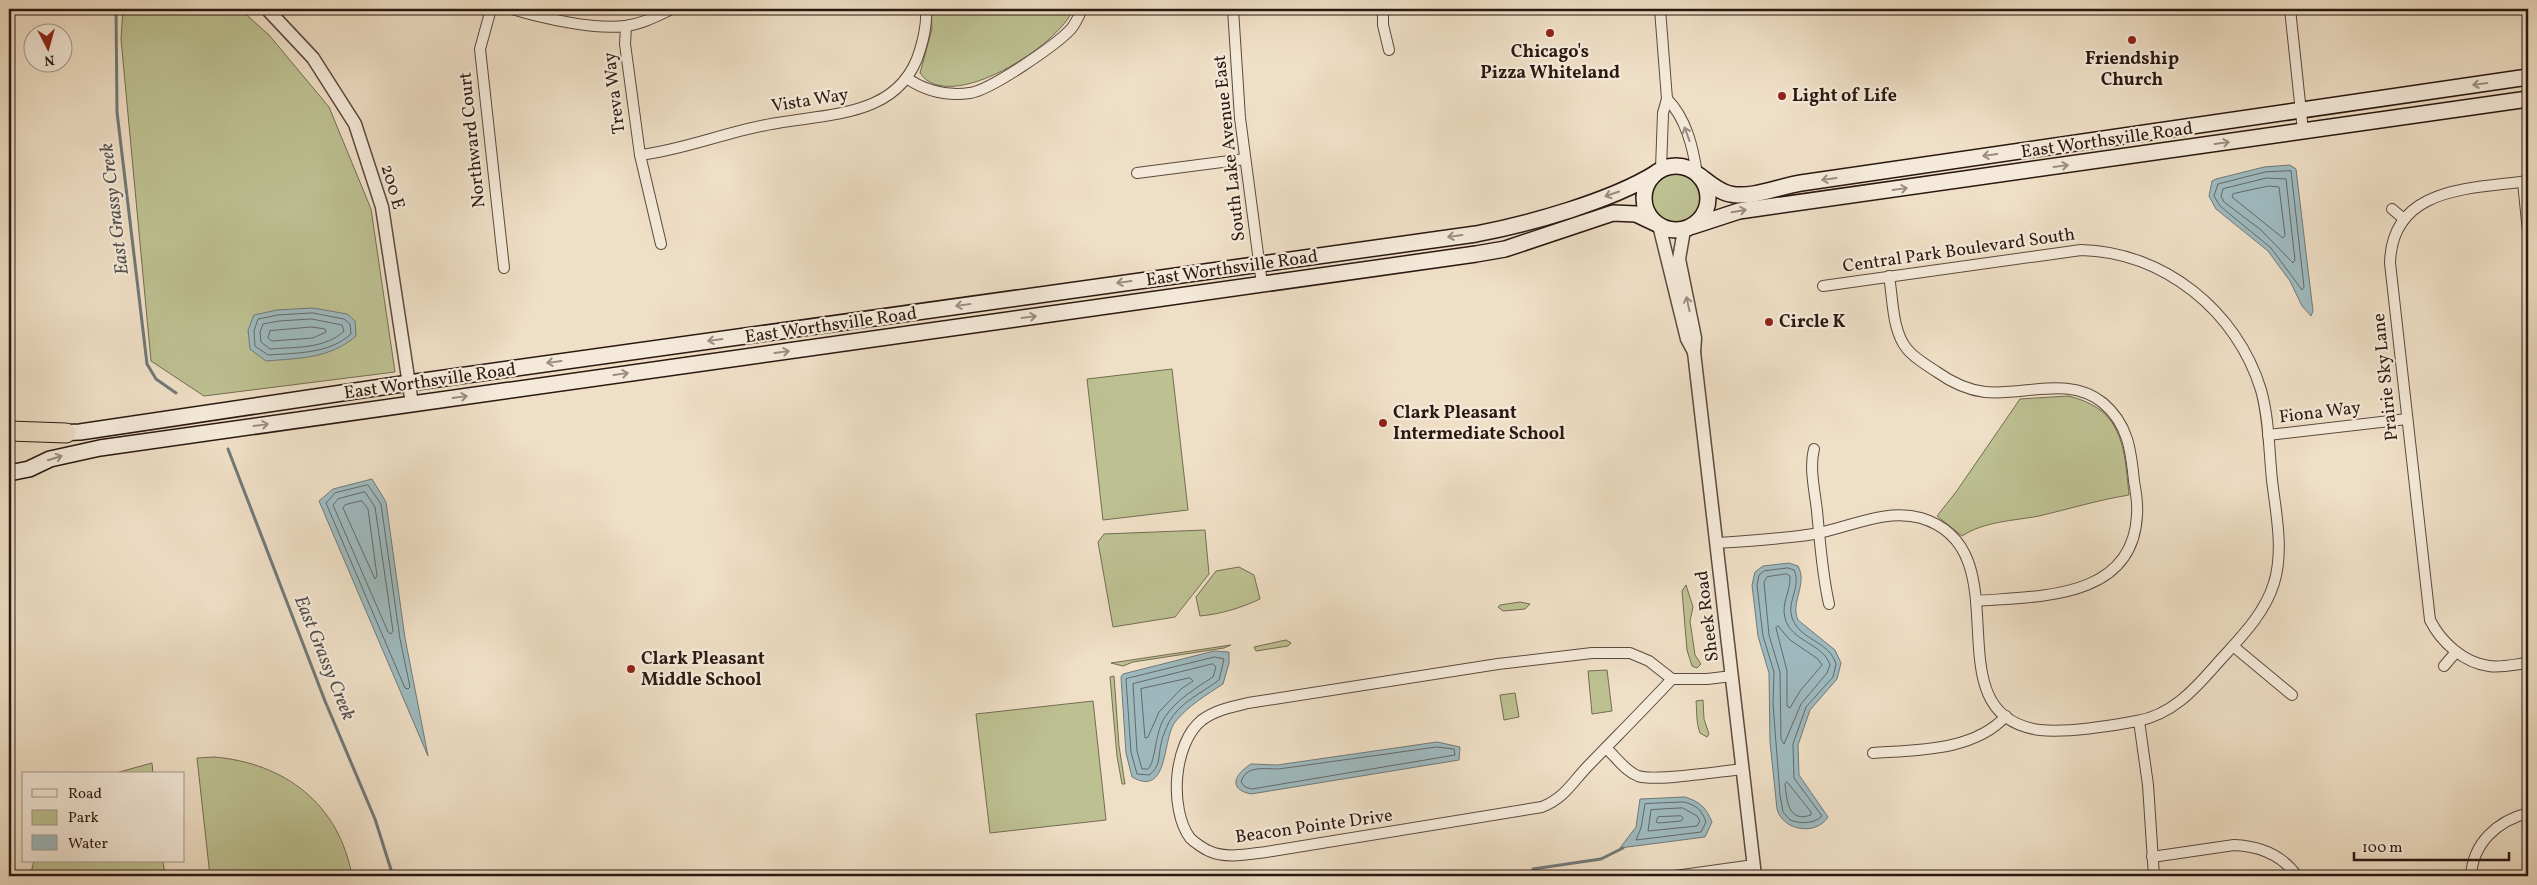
<svg xmlns="http://www.w3.org/2000/svg" width="2537" height="885" font-family="Vollkorn,serif">
<style>
.green{fill:#bdc192;stroke:#746c52}
.water{fill:#9ebabf;stroke:#707979}
.lines{fill:none;stroke-linecap:round;stroke-linejoin:round}
.shore{stroke:#646968;stroke-width:1}
.stream{stroke:#707979;stroke-width:3}
.minor-casing{stroke:#5b4a3e;stroke-width:12}
.tertiary-casing{stroke:#5b4a3e;stroke-width:15}
.secondary-casing{stroke:#2a1811;stroke-width:18}
.motorway-casing{stroke:#2a1811;stroke-width:21}
.minor{stroke:#f5eada;stroke-width:10}
.tertiary{stroke:#f5eada;stroke-width:12}
.secondary{stroke:#f5eada;stroke-width:15}
.motorway{stroke:#efdfc6;stroke-width:19}
.oneway{stroke:#9a8c80}
.poi-dot{fill:#8f2418;stroke:#f5eada;stroke-width:2}
.labels{text-anchor:middle;dominant-baseline:central;stroke-width:4.5;stroke-linejoin:round;paint-order:stroke}
.poi-label{font-size:18px;font-weight:bold;fill:#2a1811;stroke:#f5eada;text-anchor:start}
.street-label{font-size:18px;fill:#2a1811;stroke:#f5eada}
.water-label{font-size:19px;font-style:italic;fill:#53514e;stroke:#f5eada}
</style>
<rect width="100%" height="100%" fill="#efdfc6"/>
<filter id="stains"><feTurbulence type="fractalNoise" baseFrequency=".004" numOctaves="4"/><feColorMatrix values="0 0 0 0 .2 0 0 0 0 .09 0 0 0 0 .02 0 0 0 .5 -.17"/></filter>
<radialGradient id="worn" r=".72"><stop offset=".6" stop-color="#630" stop-opacity="0"/><stop offset="1" stop-color="#630" stop-opacity=".3"/></radialGradient>
<g class="green">
<path d="M 123,9 L 240,9 L 269,35 L 329,107 L 371,209 L 395,372 L 204,396 L 151,361 L 121,39 Z"/>
<path d="M 931,9 L 1073,9 C 1060,45 949,116 920,73 L 932,29 Z"/>
<circle cx="1675" cy="199" r="25"/>
<path d="M 1172,369 L 1188,510 L 1103,520 L 1087,379 Z"/>
<path d="M 2068,396 C 2123,409 2124,446 2129,495 C 2098,500 2069,509 2039,516 C 2013,521 1985,521 1962,536 L 1937,516 L 1956,492 L 2020,399 Z"/>
<path d="M 1205,530 L 1209,574 L 1175,617 L 1113,627 L 1098,542 L 1104,534 Z"/>
<path d="M 1239,567 L 1254,575 L 1260,599 C 1241,608 1221,614 1200,616 L 1196,597 L 1216,571 Z"/>
<path d="M 1686,585 L 1693,607 L 1690,621 L 1695,655 L 1701,664 L 1697,668 L 1692,666 L 1687,650 L 1682,591 Z"/>
<path d="M 1520,602 L 1530,604 L 1525,609 L 1503,611 L 1498,607 L 1500,605 Z"/>
<path d="M 1286,640 L 1291,643 L 1288,646 L 1256,651 L 1254,647 Z"/>
<path d="M 1231,645 L 1224,648 L 1133,662 L 1123,666 L 1111,663 Z"/>
<path d="M 1607,670 L 1612,711 L 1592,714 L 1588,671 Z"/>
<path d="M 1114,676 L 1119,746 L 1125,784 L 1122,784 L 1117,756 L 1110,677 Z"/>
<path d="M 1515,693 L 1519,717 L 1504,720 L 1500,695 Z"/>
<path d="M 1703,700 L 1704,719 L 1709,734 L 1707,737 L 1700,733 C 1696,723 1697,711 1696,701 Z"/>
<path d="M 1093,701 L 1106,820 L 990,833 L 976,714 Z"/>
<path d="M 214,757 C 285,763 339,804 352,876 L 210,876 L 197,758 Z"/>
<path d="M 152,763 L 153,774 L 112,774 Z"/>
<path d="M 34,861 L 163,861 L 165,876 L 30,876 Z"/>
</g>
<g class="water">
<path d="M 2290,165 L 2296,169 L 2313,311 L 2311,316 L 2302,306 L 2290,281 L 2268,251 L 2216,209 L 2209,196 L 2212,181 L 2216,179 L 2264,167 Z"/>
<path d="M 313,308 L 347,314 L 355,321 L 356,336 C 329,359 300,358 266,361 L 250,349 L 248,330 L 254,315 L 277,310 Z"/>
<path d="M 372,479 L 386,502 L 405,638 L 428,756 L 319,501 L 333,489 Z"/>
<path d="M 1789,563 L 1798,566 C 1808,584 1790,602 1798,620 L 1835,650 L 1841,663 L 1837,679 L 1810,710 L 1798,745 L 1799,775 L 1828,817 C 1816,836 1783,831 1777,809 L 1770,742 L 1769,673 L 1758,636 L 1752,585 L 1755,572 L 1763,566 Z"/>
<path d="M 1214,651 L 1229,652 L 1229,663 L 1223,684 C 1206,695 1188,706 1175,722 C 1162,739 1169,798 1132,777 L 1126,753 L 1121,677 L 1123,674 Z"/>
<path d="M 1437,742 L 1460,747 L 1459,760 L 1251,794 C 1227,789 1235,774 1251,764 L 1277,765 Z"/>
<path d="M 1685,797 C 1700,802 1706,807 1712,822 L 1705,837 L 1620,848 L 1636,827 L 1640,799 Z"/>
</g>
<g class="lines">
<g class="shore">
<path d="M 2291,171 L 2304,287 L 2302,290 L 2271,248 L 2220,206 L 2214,196 L 2218,184 L 2265,172 Z"/>
<path d="M 2267,178 L 2286,179 L 2295,260 L 2293,263 L 2261,230 L 2224,202 L 2221,196 L 2223,189 Z"/>
<path d="M 2269,186 L 2279,187 L 2285,235 L 2283,238 L 2232,197 L 2233,194 Z"/>
<path d="M 313,313 L 344,319 L 350,324 L 351,334 C 329,354 296,353 268,355 L 255,346 L 254,331 L 258,319 L 278,315 Z"/>
<path d="M 312,319 L 342,325 L 344,331 C 326,349 294,347 270,349 L 261,342 L 260,332 L 263,324 L 279,321 Z"/>
<path d="M 312,327 L 325,329 L 326,332 L 313,338 L 272,341 L 268,338 L 270,331 Z"/>
<path d="M 368,485 L 381,504 L 400,639 L 410,687 L 408,689 L 405,688 L 326,503 L 335,493 Z"/>
<path d="M 365,492 L 375,507 L 393,631 L 391,634 L 388,632 L 333,505 L 338,499 Z"/>
<path d="M 362,501 L 368,509 L 377,576 L 375,579 L 343,508 L 345,505 Z"/>
<path d="M 1788,568 L 1794,570 C 1802,587 1785,603 1793,620 C 1802,641 1829,641 1836,664 L 1833,677 L 1806,707 L 1793,744 L 1794,778 L 1822,816 C 1814,824 1800,824 1790,820 L 1783,812 L 1780,795 L 1773,704 L 1774,672 L 1763,636 L 1757,585 L 1759,575 L 1764,571 Z"/>
<path d="M 1787,574 L 1790,576 C 1791,591 1781,603 1785,618 C 1791,642 1823,643 1830,665 L 1827,673 L 1801,704 L 1784,744 L 1781,739 L 1780,672 L 1769,635 L 1764,582 L 1767,577 Z"/>
<path d="M 1778,626 L 1790,640 L 1818,659 L 1822,665 L 1800,691 L 1790,708 L 1787,706 L 1787,671 L 1776,628 Z"/>
<path d="M 1215,657 L 1224,659 L 1219,680 C 1203,692 1179,703 1169,722 C 1166,729 1162,737 1161,744 C 1158,757 1161,766 1149,775 L 1137,774 L 1131,752 L 1126,679 Z"/>
<path d="M 1213,664 L 1216,667 L 1213,677 C 1196,688 1176,700 1165,717 C 1155,731 1156,761 1148,769 L 1142,769 L 1137,751 L 1133,684 Z"/>
<path d="M 1190,678 L 1193,681 L 1181,689 L 1159,712 L 1148,737 L 1145,738 L 1141,689 Z"/>
<path d="M 1437,747 L 1454,749 L 1455,755 L 1252,789 L 1245,787 L 1241,782 C 1246,765 1264,769 1278,769 Z"/>
<path d="M 1787,782 L 1811,812 L 1811,815 C 1788,823 1787,801 1785,784 Z"/>
<path d="M 1684,802 C 1696,805 1702,810 1706,822 L 1701,832 L 1636,840 L 1641,828 L 1645,804 Z"/>
<path d="M 1683,808 L 1697,816 L 1700,821 L 1697,826 L 1648,831 L 1651,810 Z"/>
<path d="M 1681,816 L 1683,818 L 1681,821 L 1659,823 L 1656,822 L 1658,817 Z"/>
</g>
<g class="stream">
<path d="M 116,9 L 117,112 L 147,364 L 156,379 L 176,393"/>
<path d="M 228,449 L 325,701 L 375,819 L 393,876"/>
<path d="M 1533,869 L 1601,859 L 1623,848"/>
</g>
<g class="minor-casing">
<g id="minor">
<path d="M 491,9 L 480,49 L 504,268"/>
<path d="M 512,9 C 542,18 594,30 625,26 C 642,24 657,16 672,9"/>
<path d="M 1233,9 L 1240,118 L 1262,284"/>
<path d="M 1383,9 L 1383,25 L 1389,50"/>
<path d="M 1660,9 L 1667,99 L 1663,113 L 1661,169"/>
<path d="M 2290,9 L 2303,131"/>
<path d="M 626,26 L 625,44 L 640,155 L 661,244"/>
<path d="M 908,79 C 926,91 948,96 970,93 C 991,90 1056,45 1071,29 C 1076,23 1079,16 1082,9"/>
<path d="M 1667,99 C 1686,118 1693,147 1697,174"/>
<path d="M 640,155 C 683,150 723,133 766,125 C 823,113 900,120 920,50 C 924,37 927,23 926,9"/>
<path d="M 1137,173 L 1245,159"/>
<path d="M 2528,181 C 2471,189 2392,186 2390,263 L 2430,620 C 2441,642 2464,663 2489,666 C 2502,668 2516,664 2528,663"/>
<path d="M 2523,182 L 2528,232"/>
<path d="M 2392,209 L 2404,219"/>
<path d="M 1889,276 C 1893,299 1892,331 1907,349 C 1915,359 1927,365 1937,372 C 1951,382 1968,390 1985,392 C 2025,396 2069,375 2103,403 C 2128,424 2131,450 2134,481 C 2136,492 2138,504 2137,515 C 2133,600 2038,596 1976,601"/>
<path d="M 2268,435 L 2407,419"/>
<path d="M 1814,449 C 1809,468 1815,492 1817,511 C 1820,542 1822,573 1829,604"/>
<path d="M 1717,543 C 1749,541 1782,539 1814,534 C 1848,528 1885,508 1921,518 C 2027,550 1927,715 2040,730 C 2065,733 2112,726 2137,721 C 2171,715 2193,691 2215,666 C 2237,641 2264,616 2274,583 C 2284,550 2276,514 2272,480 C 2269,451 2269,418 2261,390 C 2237,311 2164,252 2081,250 L 1823,286"/>
<path d="M 2233,646 L 2292,695"/>
<path d="M 2444,666 L 2456,652"/>
<path d="M 1672,679 C 1645,708 1617,736 1589,765 C 1572,782 1566,797 1542,807 L 1266,852 C 1249,854 1226,859 1209,851 C 1204,849 1194,842 1190,838 C 1169,809 1173,743 1202,720 C 1216,710 1231,707 1248,703 L 1498,664 L 1592,653 L 1630,653 L 1649,661 L 1672,679 L 1707,679 L 1732,676"/>
<path d="M 2139,721 L 2148,785 L 2154,876"/>
<path d="M 1606,748 C 1616,757 1625,771 1638,776 C 1656,782 1721,771 1743,769"/>
<path d="M 1873,753 C 1918,750 1974,751 2006,716"/>
<path d="M 2152,857 L 2234,845 C 2260,846 2282,855 2297,876"/>
<path d="M 1675,876 L 1754,865"/>
<path d="M 2471,876 C 2473,843 2497,821 2528,813"/>
</g>
</g>
<g class="tertiary-casing">
<g id="tertiary">
<path d="M 267,9 L 313,58 L 355,124 L 382,207 L 412,404"/>
<path d="M 1659,225 L 1687,339 L 1694,352"/>
<path d="M 1684,230 L 1679,259 L 1695,338 L 1694,352 L 1755,876"/>
</g>
</g>
<g class="secondary-casing">
<g id="secondary">
<circle cx="1676" cy="198" r="32"/>
<path d="M 1700,176 C 1709,183 1719,192 1730,194 C 1752,199 1780,186 1801,183 L 2528,77"/>
<path d="M 1693,226 L 1739,211 L 2528,99"/>
<path d="M 55,433 L 80,432 L 409,383 L 1476,234 C 1529,224 1611,201 1656,173"/>
<path d="M 9,473 L 29,469 L 50,459 L 100,448 L 1476,254 L 1505,249 L 1613,213 L 1636,214 L 1655,223"/>
</g>
</g>
<g class="motorway-casing">
<path id="motorway" d="M 9,431 L 66,433"/>
</g>
<use href="#minor" class="minor"/>
<use href="#tertiary" class="tertiary"/>
<use href="#secondary" class="secondary"/>
<use href="#motorway" class="motorway"/>
</g>
<defs><path id="oneway-shaft" d="M-6 0H5M1.5-3L5.5 0L1.5 3" fill="none" stroke-width="1.6" stroke-linecap="round" stroke-linejoin="round" transform="scale(1.25)"/></defs>
<g class="oneway">
<use href="#oneway-shaft" transform="translate(2480 84) rotate(172)"/>
<use href="#oneway-shaft" transform="translate(1687 134) rotate(-110)"/>
<use href="#oneway-shaft" transform="translate(2222 143) rotate(-8)"/>
<use href="#oneway-shaft" transform="translate(1990 155) rotate(172)"/>
<use href="#oneway-shaft" transform="translate(2061 166) rotate(-8)"/>
<use href="#oneway-shaft" transform="translate(1829 179) rotate(172)"/>
<use href="#oneway-shaft" transform="translate(1900 189) rotate(-8)"/>
<use href="#oneway-shaft" transform="translate(1612 194) rotate(161)"/>
<use href="#oneway-shaft" transform="translate(1739 211) rotate(-10)"/>
<use href="#oneway-shaft" transform="translate(1455 236) rotate(172)"/>
<use href="#oneway-shaft" transform="translate(1124 282) rotate(172)"/>
<use href="#oneway-shaft" transform="translate(1688 304) rotate(-102)"/>
<use href="#oneway-shaft" transform="translate(963 305) rotate(172)"/>
<use href="#oneway-shaft" transform="translate(1029 317) rotate(-8)"/>
<use href="#oneway-shaft" transform="translate(715 340) rotate(172)"/>
<use href="#oneway-shaft" transform="translate(782 352) rotate(-8)"/>
<use href="#oneway-shaft" transform="translate(554 362) rotate(172)"/>
<use href="#oneway-shaft" transform="translate(621 374) rotate(-8)"/>
<use href="#oneway-shaft" transform="translate(460 397) rotate(-8)"/>
<use href="#oneway-shaft" transform="translate(261 425) rotate(-8)"/>
<use href="#oneway-shaft" transform="translate(55 458) rotate(-17)"/>
</g>
<g class="poi-dot">
<circle cx="1550" cy="33" r="5"/>
<circle cx="2132" cy="40" r="5"/>
<circle cx="1782" cy="96" r="5"/>
<circle cx="1769" cy="322" r="5"/>
<circle cx="1383" cy="423" r="5"/>
<circle cx="631" cy="669" r="5"/>
</g>
<g class="labels">
<g class="poi-label">
<text x="1550" y="52" text-anchor="middle">Chicago's<tspan x="1550" dy="21">Pizza Whiteland</tspan></text>
<text x="2132" y="59" text-anchor="middle">Friendship<tspan x="2132" dy="21">Church</tspan></text>
<text x="1792" y="96">Light of Life</text>
<text x="1779" y="322">Circle K</text>
<text x="1393" y="413">Clark Pleasant<tspan x="1393" dy="21">Intermediate School</tspan></text>
<text x="641" y="659">Clark Pleasant<tspan x="641" dy="21">Middle School</tspan></text>
</g>
<g class="street-label">
<text transform="translate(615 93) rotate(-97)">Treva Way</text>
<text transform="translate(810 101) rotate(-9)">Vista Way</text>
<text transform="translate(473 140) rotate(-96)">Northward Court</text>
<text transform="translate(2107 141) rotate(-8)">East Worthsville Road</text>
<text transform="translate(1230 148) rotate(-96)">South Lake Avenue East</text>
<text transform="translate(392 187) rotate(74)">200 E</text>
<text transform="translate(1959 251) rotate(-8)">Central Park Boulevard South</text>
<text transform="translate(1232 269) rotate(-8)">East Worthsville Road</text>
<text transform="translate(831 326) rotate(-8)">East Worthsville Road</text>
<text transform="translate(2386 377) rotate(-96)">Prairie Sky Lane</text>
<text transform="translate(430 382) rotate(-8)">East Worthsville Road</text>
<text transform="translate(2320 413) rotate(-7)">Fiona Way</text>
<text transform="translate(1708 616) rotate(-97)">Sheek Road</text>
<text transform="translate(1314 827) rotate(-8)">Beacon Pointe Drive</text>
</g>
<g class="water-label">
<text transform="translate(115 209) rotate(-97)">East Grassy Creek</text>
<text transform="translate(324 658) rotate(68)">East Grassy Creek</text>
</g>
</g>
<rect width="2537" height="885" fill="none" stroke="#efdfc6" stroke-width="30"/>
<rect x="10" y="10" width="2517" height="865" fill="none" stroke="#2a1811" stroke-width="2.5"/>
<rect x="15" y="15" width="2507" height="855" fill="none" stroke="#2a1811"/>
<rect x="22" y="772" width="162" height="90" fill="#f5eada" stroke="#a4968a"/>
<rect x="32" y="789" width="25" height="8" fill="#f5eada" stroke="#a4968a"/>
<text x="68" y="798" font-size="15" fill="#2a1811">Road</text>
<rect x="32" y="810" width="25" height="15" fill="#bdc192" stroke="#a4968a"/>
<text x="68" y="822" font-size="15" fill="#2a1811">Park</text>
<rect x="32" y="835" width="25" height="15" fill="#9ebabf" stroke="#a4968a"/>
<text x="68" y="848" font-size="15" fill="#2a1811">Water</text>
<g transform="translate(48 48) rotate(174)"><circle r="24" fill="#f5eada" stroke="#a4968a"/>
<path d="M0-4L9 19L0 12L-9 19Z" fill="#8f2418"/>
<text y="-8" font-size="14" font-weight="bold" text-anchor="middle" fill="#2a1811">N</text>
</g>
<path d="M2354 852v8h155v-8" fill="none" stroke="#2a1811" stroke-width="2.5"/>
<text x="2362" y="852" font-size="15" fill="#2a1811" stroke="#f5eada" stroke-width="4" paint-order="stroke">100 m</text>
<rect width="100%" height="100%" filter="url(#stains)"/>
<rect width="100%" height="100%" fill="url(#worn)"/>
</svg>
